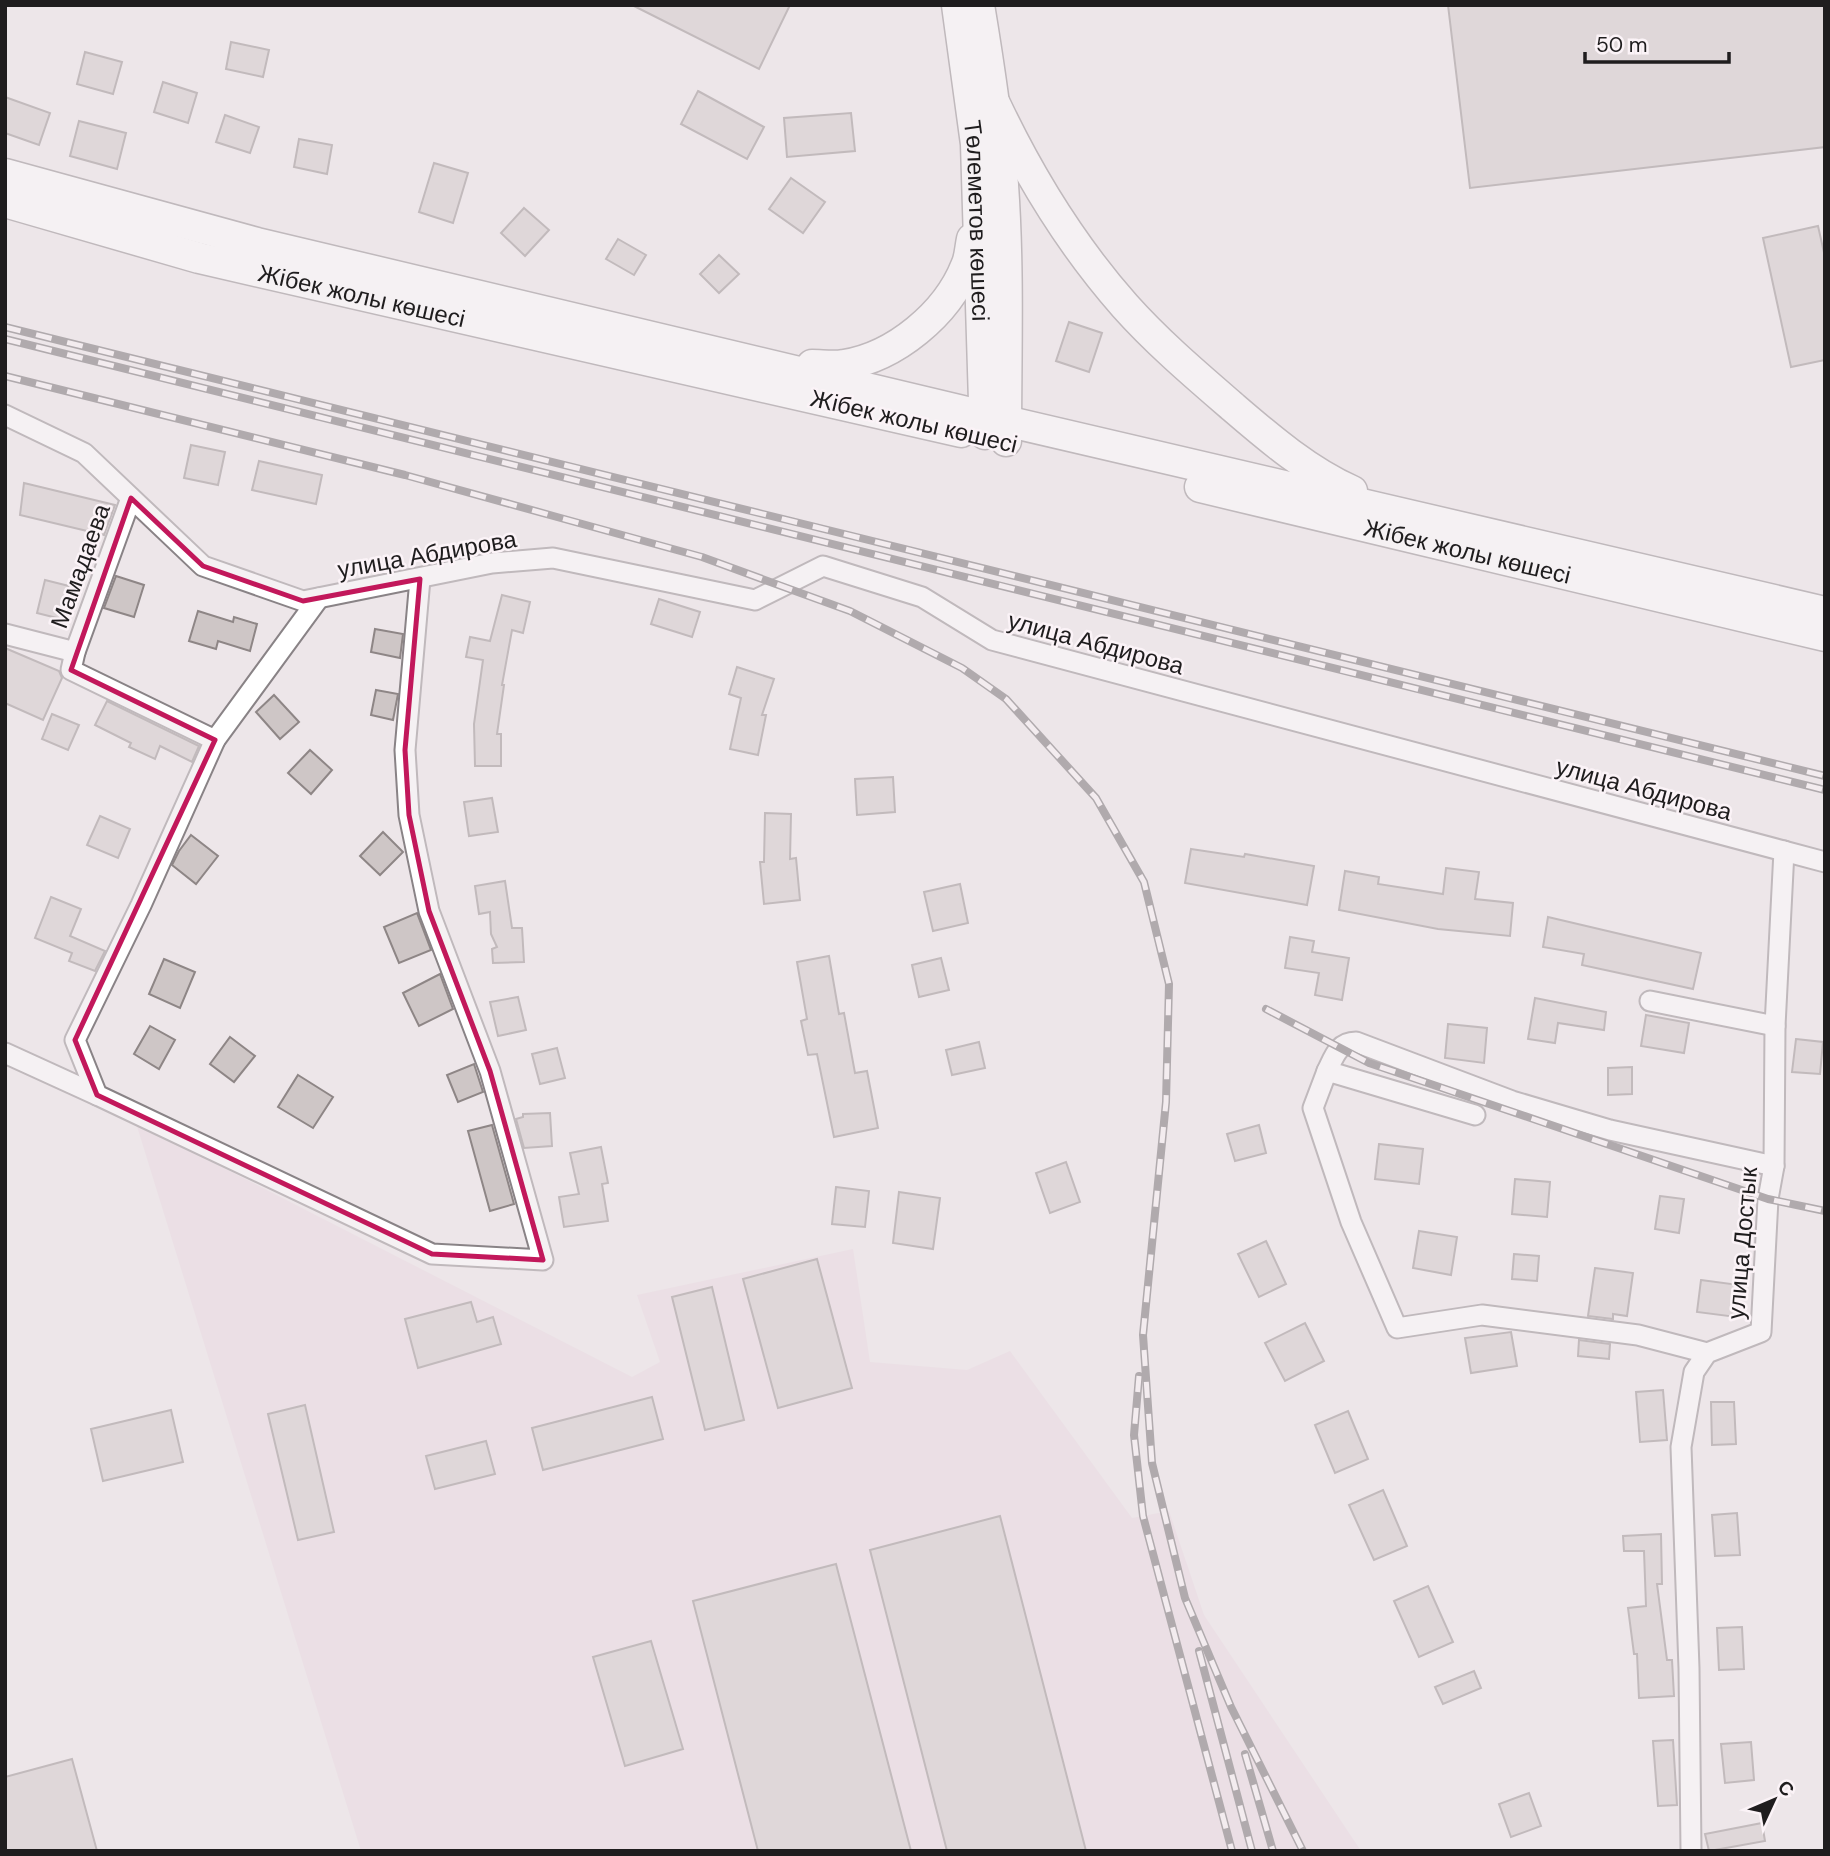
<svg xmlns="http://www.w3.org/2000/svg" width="1830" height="1856" font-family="'DM Sans',sans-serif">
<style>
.built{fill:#e8d8df}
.building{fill:#cec6c6;stroke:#8e8686;stroke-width:2}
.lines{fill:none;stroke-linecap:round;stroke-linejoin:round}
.street-casing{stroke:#898386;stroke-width:23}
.primary-casing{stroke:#898386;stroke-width:33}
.street{stroke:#fff;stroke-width:19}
.primary{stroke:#fff;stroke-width:30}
.rail-casing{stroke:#676365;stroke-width:8}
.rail{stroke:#fbf3f7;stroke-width:5;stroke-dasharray:16;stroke-linecap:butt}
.marked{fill:none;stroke:#c2185b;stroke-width:5;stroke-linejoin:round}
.labels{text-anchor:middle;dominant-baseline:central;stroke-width:5;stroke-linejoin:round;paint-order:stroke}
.street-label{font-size:24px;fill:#1f1d1e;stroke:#fbf3f7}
</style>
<rect width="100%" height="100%" fill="#ede6e9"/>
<path class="built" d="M 136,1123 L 632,1377 L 660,1362 L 637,1295 L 853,1249 L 870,1362 L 967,1370 L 1010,1351 L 1132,1518 L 1169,1511 L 1204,1615 L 1361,1851 L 361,1851 Z"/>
<g class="building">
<path d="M 632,5 L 790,5 L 759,69 Z"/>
<path d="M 1448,5 L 1825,5 L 1825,147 L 1470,188 Z"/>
<path d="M 231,42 L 269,50 L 263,77 L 226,69 Z"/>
<path d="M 85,52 L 122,62 L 113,94 L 77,84 Z"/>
<path d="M 163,82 L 197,93 L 188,123 L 154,112 Z"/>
<path d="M 698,91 L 764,127 L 747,159 L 681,124 Z"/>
<path d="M 5,97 L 50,113 L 39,145 L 5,133 Z"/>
<path d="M 851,113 L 855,151 L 787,157 L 784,118 Z"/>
<path d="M 225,115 L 259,127 L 250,153 L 216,142 Z"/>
<path d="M 79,121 L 126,133 L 117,169 L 70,156 Z"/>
<path d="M 299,139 L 332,145 L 327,174 L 294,167 Z"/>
<path d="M 434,163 L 468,173 L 453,223 L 419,212 Z"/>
<path d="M 791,178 L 825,202 L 803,233 L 769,209 Z"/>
<path d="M 524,208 L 549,230 L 525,256 L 501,233 Z"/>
<path d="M 1818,226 L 1825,257 L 1825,360 L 1791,367 L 1763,238 Z"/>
<path d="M 618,239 L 646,255 L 634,275 L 606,259 Z"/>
<path d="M 719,255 L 739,274 L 719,293 L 700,274 Z"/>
<path d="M 1069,322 L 1102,333 L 1089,372 L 1056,361 Z"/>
<path d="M 191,445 L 225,452 L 218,485 L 184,478 Z"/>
<path d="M 259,461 L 322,475 L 316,504 L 252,490 Z"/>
<path d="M 24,483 L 115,505 L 104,535 L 20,515 Z"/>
<path d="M 116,576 L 144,585 L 134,617 L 104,608 Z"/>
<path d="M 45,580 L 69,586 L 61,619 L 37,613 Z"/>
<path d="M 502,595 L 530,602 L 523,633 L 512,630 L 502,685 L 504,685 L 497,734 L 501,734 L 501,766 L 475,766 L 474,724 L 483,660 L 466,657 L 470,637 L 490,641 Z"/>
<path d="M 659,599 L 700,612 L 692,637 L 651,624 Z"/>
<path d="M 198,611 L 233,622 L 234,617 L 257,624 L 250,651 L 218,641 L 216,649 L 189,641 Z"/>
<path d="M 375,629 L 403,634 L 400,658 L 371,652 Z"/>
<path d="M 5,648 L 59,671 L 62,678 L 43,720 L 5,703 Z"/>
<path d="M 737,667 L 774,679 L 762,715 L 766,715 L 758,755 L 730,749 L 741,698 L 729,694 Z"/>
<path d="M 376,690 L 398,694 L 393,720 L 371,715 Z"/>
<path d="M 274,695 L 299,722 L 280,739 L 256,712 Z"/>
<path d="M 107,701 L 199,746 L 192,762 L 160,746 L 155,759 L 129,747 L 131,743 L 95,725 Z"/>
<path d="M 52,714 L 79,725 L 68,750 L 42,739 Z"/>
<path d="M 310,750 L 332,770 L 311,794 L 288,773 Z"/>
<path d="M 893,777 L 895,812 L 857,815 L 855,779 Z"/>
<path d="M 492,798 L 498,832 L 469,836 L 464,802 Z"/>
<path d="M 765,813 L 791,814 L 790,859 L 796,858 L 800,900 L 764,904 L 760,862 L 764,862 Z"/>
<path d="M 100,816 L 130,829 L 118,858 L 87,845 Z"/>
<path d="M 383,832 L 403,852 L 380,875 L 360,856 Z"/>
<path d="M 191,835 L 218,856 L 196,884 L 172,865 L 179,851 Z"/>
<path d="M 1191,849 L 1244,857 L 1245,854 L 1314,866 L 1307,905 L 1185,883 Z"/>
<path d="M 1446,868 L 1479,872 L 1475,899 L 1513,903 L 1510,936 L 1438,929 L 1339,910 L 1345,871 L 1379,877 L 1378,884 L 1443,894 Z"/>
<path d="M 505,881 L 512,928 L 522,928 L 524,962 L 493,963 L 492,949 L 497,947 L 491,934 L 490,912 L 479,914 L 475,886 Z"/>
<path d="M 960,884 L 968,923 L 933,931 L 924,892 Z"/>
<path d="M 51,897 L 81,909 L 70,936 L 105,951 L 95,971 L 69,961 L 72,953 L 35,938 Z"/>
<path d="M 417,913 L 431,950 L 399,963 L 384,927 Z"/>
<path d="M 1548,917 L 1701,953 L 1693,989 L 1582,965 L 1584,954 L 1543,947 Z"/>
<path d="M 1290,937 L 1314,941 L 1312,952 L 1349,958 L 1342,1000 L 1315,995 L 1319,973 L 1285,968 Z"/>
<path d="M 829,956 L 839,1014 L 844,1013 L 855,1073 L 867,1071 L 878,1128 L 834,1137 L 817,1054 L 808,1055 L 801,1021 L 807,1019 L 797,962 Z"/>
<path d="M 941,958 L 949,990 L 919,997 L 912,965 Z"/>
<path d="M 164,959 L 195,972 L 180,1008 L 149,994 Z"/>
<path d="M 440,974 L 453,1009 L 419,1026 L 403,993 Z"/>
<path d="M 518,997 L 526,1030 L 498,1036 L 490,1002 Z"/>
<path d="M 1535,998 L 1606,1012 L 1604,1030 L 1558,1023 L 1555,1043 L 1528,1039 Z"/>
<path d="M 1646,1015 L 1689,1023 L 1684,1053 L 1641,1046 Z"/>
<path d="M 1448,1024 L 1487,1028 L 1484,1063 L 1445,1058 Z"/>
<path d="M 150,1026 L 175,1040 L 159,1069 L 134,1054 Z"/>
<path d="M 230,1037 L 255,1056 L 234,1082 L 210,1064 Z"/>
<path d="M 1796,1039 L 1823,1042 L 1820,1074 L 1792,1072 Z"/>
<path d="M 979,1042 L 985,1068 L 952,1075 L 946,1050 Z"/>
<path d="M 557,1048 L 565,1078 L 540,1084 L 532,1054 Z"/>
<path d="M 474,1064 L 483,1092 L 458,1102 L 447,1075 Z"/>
<path d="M 1632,1067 L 1632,1094 L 1608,1095 L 1608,1068 Z"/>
<path d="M 298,1075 L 333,1097 L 313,1128 L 278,1107 Z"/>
<path d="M 550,1113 L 552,1146 L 524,1148 L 516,1119 L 523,1117 L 523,1114 Z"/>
<path d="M 492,1125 L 514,1204 L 490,1211 L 468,1131 Z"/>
<path d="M 1259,1125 L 1266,1153 L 1235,1161 L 1227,1134 Z"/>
<path d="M 1379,1144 L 1423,1149 L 1419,1184 L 1375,1179 Z"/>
<path d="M 601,1147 L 608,1183 L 602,1184 L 608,1221 L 564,1227 L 559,1197 L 579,1194 L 570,1153 Z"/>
<path d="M 1066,1162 L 1080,1202 L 1050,1213 L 1036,1173 Z"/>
<path d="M 1515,1179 L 1550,1182 L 1547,1217 L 1512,1214 Z"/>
<path d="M 836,1187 L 869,1191 L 865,1227 L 832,1224 Z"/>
<path d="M 899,1192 L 940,1198 L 933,1249 L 893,1243 Z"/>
<path d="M 1660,1196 L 1684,1199 L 1679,1233 L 1655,1229 Z"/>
<path d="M 1419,1231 L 1457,1237 L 1451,1275 L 1413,1268 Z"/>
<path d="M 1266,1241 L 1286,1284 L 1259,1297 L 1238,1254 Z"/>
<path d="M 1514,1254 L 1539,1256 L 1537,1281 L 1512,1279 Z"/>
<path d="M 817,1259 L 852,1388 L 778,1408 L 743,1279 Z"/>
<path d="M 1595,1268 L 1633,1273 L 1627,1316 L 1613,1314 L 1613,1319 L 1588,1316 Z"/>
<path d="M 1701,1280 L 1739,1285 L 1736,1317 L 1697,1312 Z"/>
<path d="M 712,1287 L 744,1420 L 705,1430 L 672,1297 Z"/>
<path d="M 471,1302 L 477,1322 L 493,1317 L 501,1344 L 418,1368 L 405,1319 Z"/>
<path d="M 1305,1323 L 1324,1361 L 1285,1381 L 1265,1343 Z"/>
<path d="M 1511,1332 L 1517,1366 L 1471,1373 L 1465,1338 Z"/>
<path d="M 1579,1340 L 1610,1344 L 1609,1359 L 1578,1356 Z"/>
<path d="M 1663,1390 L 1667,1440 L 1640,1442 L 1636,1392 Z"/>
<path d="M 652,1397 L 663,1439 L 543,1470 L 532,1428 Z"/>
<path d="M 1711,1402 L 1734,1402 L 1736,1444 L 1712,1445 Z"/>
<path d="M 305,1405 L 334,1532 L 298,1540 L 268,1414 Z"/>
<path d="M 171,1410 L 183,1462 L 103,1481 L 91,1429 Z"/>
<path d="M 1348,1411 L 1368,1459 L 1335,1473 L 1315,1425 Z"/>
<path d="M 486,1441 L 495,1474 L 435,1489 L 426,1456 Z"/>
<path d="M 1383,1490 L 1407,1546 L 1374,1560 L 1349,1505 Z"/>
<path d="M 1737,1513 L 1740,1555 L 1715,1556 L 1712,1515 Z"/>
<path d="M 1000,1516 L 1086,1851 L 947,1851 L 870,1550 Z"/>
<path d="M 1661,1534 L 1662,1584 L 1657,1584 L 1667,1660 L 1672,1660 L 1674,1696 L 1639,1698 L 1637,1654 L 1634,1654 L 1628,1608 L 1646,1606 L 1644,1551 L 1624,1551 L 1623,1536 Z"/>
<path d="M 836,1564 L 911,1851 L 758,1851 L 693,1601 Z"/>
<path d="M 1428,1586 L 1453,1642 L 1419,1657 L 1394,1601 Z"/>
<path d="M 1742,1627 L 1744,1669 L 1719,1670 L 1717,1628 Z"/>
<path d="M 651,1641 L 683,1749 L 625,1766 L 593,1657 Z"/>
<path d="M 1474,1671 L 1481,1688 L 1443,1704 L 1435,1687 Z"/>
<path d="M 1673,1740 L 1677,1805 L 1658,1806 L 1653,1741 Z"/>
<path d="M 1751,1742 L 1754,1780 L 1725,1783 L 1721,1744 Z"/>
<path d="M 72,1759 L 97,1851 L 5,1851 L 5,1777 Z"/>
<path d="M 1529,1793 L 1541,1826 L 1511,1837 L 1499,1804 Z"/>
<path d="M 1762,1823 L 1765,1841 L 1709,1851 L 1705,1834 Z"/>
</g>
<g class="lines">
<g class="street-casing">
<g id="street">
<path d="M 5,415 L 84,453 L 203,566 L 303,601 L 492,563 L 553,558 L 755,600 L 823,566 L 922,597 L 992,640 L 1825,862"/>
<path d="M 319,598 L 215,740 L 141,905 L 75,1040 L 97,1095 L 432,1254 L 543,1260 L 490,1071 L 429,911 L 409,815 L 405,750 L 420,579"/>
<path d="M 5,634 L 75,652 L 131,498"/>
<path d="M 75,652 L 71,670 L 215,740"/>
<path d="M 1650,1001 L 1775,1026"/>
<path d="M 5,1053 L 97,1095"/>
<path d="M 1327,1071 C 1334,1057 1338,1042 1356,1042 L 1512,1101 L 1610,1130 L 1774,1166"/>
<path d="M 1475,1115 L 1327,1071 L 1313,1108 L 1351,1222 L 1397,1328 L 1482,1315 L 1638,1335 L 1707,1353"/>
<path d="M 1691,1851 L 1689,1668 L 1681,1447 L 1694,1372 L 1707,1353 L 1761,1332 L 1768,1199 L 1774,1166 L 1775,1026 L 1784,851"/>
</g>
</g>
<g class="primary-casing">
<g id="primary">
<path id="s1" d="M 957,5 L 976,144 L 985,434"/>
<path d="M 979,5 C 989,65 998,124 1003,185 C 1009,270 1006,355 1006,441"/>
<path d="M 995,104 C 1029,176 1072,246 1125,306 C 1158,343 1197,376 1234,408 C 1270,439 1309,472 1352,491"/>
<path d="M 5,174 L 257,243 L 984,416 L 1825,612"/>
<path id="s2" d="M 5,202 L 199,258 L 961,432"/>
<path d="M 812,365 C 822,365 834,367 844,365 C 895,357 947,314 966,266 C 970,258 970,248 972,239"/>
<path id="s3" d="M 1200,487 L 1825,636"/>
</g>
</g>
<use href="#street" class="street"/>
<use href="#primary" class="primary"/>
<g class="rail-casing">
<g id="rail">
<path d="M 5,327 L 1825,776"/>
<path d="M 5,339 L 1825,790"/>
<path d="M 5,376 L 405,475 L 557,517 L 702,557 L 850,611 L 962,668 L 1006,699 L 1096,798 L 1144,882 L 1169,984 L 1166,1102 L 1143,1335 L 1152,1463 L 1185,1598 L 1231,1707 L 1303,1851"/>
<path d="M 1266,1009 L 1369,1063 L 1768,1199 L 1825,1211"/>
<path d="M 1139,1376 L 1134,1435 L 1143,1516 L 1232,1851"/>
<path d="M 1199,1651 L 1252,1851"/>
<path d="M 1245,1754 L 1273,1851"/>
</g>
</g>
<use href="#rail" class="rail"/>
</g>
<path d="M0 0H1830V1856H0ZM 131,498 L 203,566 L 303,601 L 420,579 L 405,750 L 409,815 L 429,911 L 490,1071 L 543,1260 L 432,1254 L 97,1095 L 75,1040 L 215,740 L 71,670 Z" fill="#ede6e9" fill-opacity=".55" fill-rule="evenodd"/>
<path class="marked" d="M 131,498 L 203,566 L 303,601 L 420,579 L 405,750 L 409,815 L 429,911 L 490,1071 L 543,1260 L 432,1254 L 97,1095 L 75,1040 L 215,740 L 71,670 Z"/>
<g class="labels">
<g class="street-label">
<text stroke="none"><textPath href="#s1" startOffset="217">Төлеметов көшесі</textPath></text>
<text stroke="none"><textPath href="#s2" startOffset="369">Жібек жолы көшесі</textPath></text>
<text transform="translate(914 421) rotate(13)">Жібек жолы көшесі</text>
<text stroke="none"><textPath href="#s3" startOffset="275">Жібек жолы көшесі</textPath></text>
<text transform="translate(427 554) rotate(-10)">улица Абдирова</text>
<text transform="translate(80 566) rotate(-70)">Мамадаева</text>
<text transform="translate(1096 643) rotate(15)">улица Абдирова</text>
<text transform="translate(1644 789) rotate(15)">улица Абдирова</text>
<text transform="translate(1742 1243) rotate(-85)">улица Достык</text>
</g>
</g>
<rect width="1830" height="1856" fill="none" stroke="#1f1d1e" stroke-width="14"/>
<g transform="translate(1774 1800) rotate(46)" stroke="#fbf3f7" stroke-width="5" paint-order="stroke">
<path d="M0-5L12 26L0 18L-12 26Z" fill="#1f1d1e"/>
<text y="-10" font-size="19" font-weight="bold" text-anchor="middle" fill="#1f1d1e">С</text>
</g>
<path d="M1585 52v10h144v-10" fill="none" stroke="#1f1d1e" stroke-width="3.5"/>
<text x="1596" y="52" font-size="21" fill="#1f1d1e" stroke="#fbf3f7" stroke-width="5" paint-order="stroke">50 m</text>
</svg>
